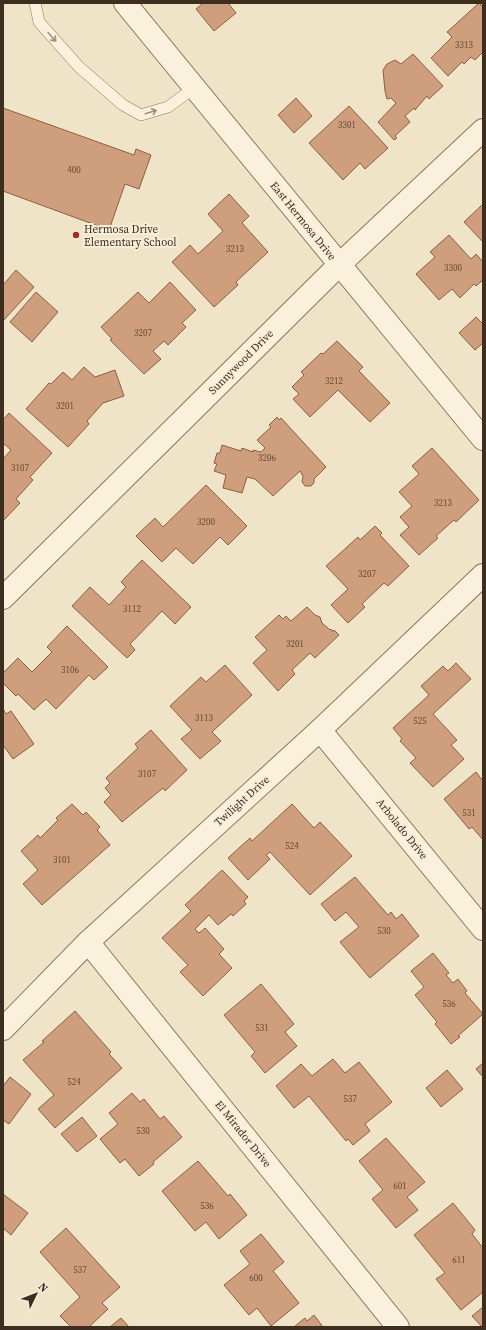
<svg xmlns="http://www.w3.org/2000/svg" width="486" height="1330" font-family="'Source Serif 4',serif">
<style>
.building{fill:#cf9f7d;stroke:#8d5f41}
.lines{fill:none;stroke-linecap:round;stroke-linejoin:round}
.service-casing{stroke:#8d765c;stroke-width:12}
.minor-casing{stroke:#8d765c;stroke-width:24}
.tertiary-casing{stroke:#8d765c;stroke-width:24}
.service{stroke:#faf1dc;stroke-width:11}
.minor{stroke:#faf1dc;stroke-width:22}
.tertiary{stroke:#faf1dc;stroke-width:22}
.oneway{stroke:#9c907e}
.poi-dot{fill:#9e2a2b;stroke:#f7eed8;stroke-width:1.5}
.labels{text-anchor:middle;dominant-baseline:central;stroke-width:4;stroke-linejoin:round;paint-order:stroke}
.number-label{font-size:9px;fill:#624a37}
.street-label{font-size:11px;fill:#3d2e20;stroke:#f7eed8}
.poi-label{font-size:11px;fill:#3d2e20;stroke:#f7eed8;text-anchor:start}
</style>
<rect width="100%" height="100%" fill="#f0e4c8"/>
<g class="building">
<path d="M 200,3 L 228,3 L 236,13 L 214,31 L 196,9 L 202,4 Z"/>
<path d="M 479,3 L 483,7 L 483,52 L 475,60 L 471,57 L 464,64 L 462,62 L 448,76 L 431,58 L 452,37 L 447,32 Z"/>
<path d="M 413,54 L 443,86 L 429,99 L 427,96 L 415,110 L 414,108 L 405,116 L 410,122 L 395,136 L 397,138 L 394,140 L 378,122 L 396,103 L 391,98 L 387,99 L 385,91 L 383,70 L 387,64 L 395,60 L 401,64 Z"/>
<path d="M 296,98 L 312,116 L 294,133 L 278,115 Z"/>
<path d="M 349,106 L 388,148 L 365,169 L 360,163 L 343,180 L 309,143 Z"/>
<path d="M 3,108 L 134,155 L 136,149 L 151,155 L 139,189 L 125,184 L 109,230 L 3,191 Z"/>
<path d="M 229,194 L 249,216 L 242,223 L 268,252 L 236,282 L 238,285 L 214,307 L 172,262 L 190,245 L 198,254 L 223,231 L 208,214 Z"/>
<path d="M 483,204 L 483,242 L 464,222 Z"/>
<path d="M 449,235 L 471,259 L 476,254 L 483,262 L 483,280 L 476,286 L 474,284 L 460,298 L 452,289 L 439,300 L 416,274 L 435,257 L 430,252 Z"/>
<path d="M 16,270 L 34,287 L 3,321 L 3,285 Z"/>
<path d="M 170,282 L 196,310 L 182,323 L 186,327 L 168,345 L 164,341 L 153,351 L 161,359 L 144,374 L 110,340 L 112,339 L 101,327 L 138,292 L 149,303 Z"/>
<path d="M 36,292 L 58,312 L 32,342 L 10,322 Z"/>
<path d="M 476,317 L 483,324 L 483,343 L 475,350 L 459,333 Z"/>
<path d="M 337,341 L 363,367 L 359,371 L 390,403 L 370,422 L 338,390 L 310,417 L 293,399 L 299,394 L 292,387 L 304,375 L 301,372 L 321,353 L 323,354 Z"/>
<path d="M 84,367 L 95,377 L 115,370 L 124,396 L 103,403 L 87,421 L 89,424 L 68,447 L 26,409 L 49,383 L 51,384 L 63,372 L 72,380 Z"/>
<path d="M 9,413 L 52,453 L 30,477 L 33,480 L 16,499 L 20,503 L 3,521 L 3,459 L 11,450 L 3,443 L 3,420 Z"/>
<path d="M 277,417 L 279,420 L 281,418 L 326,467 L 314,479 L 314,483 L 311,486 L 305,486 L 302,482 L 303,476 L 300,471 L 273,496 L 255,479 L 247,477 L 242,493 L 223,488 L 226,475 L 214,471 L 217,464 L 214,463 L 217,453 L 220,453 L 222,445 L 241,451 L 242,448 L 253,452 L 253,450 L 261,452 L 265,448 L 257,440 L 271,427 L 269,425 Z"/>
<path d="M 432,448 L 479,500 L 456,522 L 454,520 L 436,536 L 438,538 L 419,555 L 400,535 L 409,527 L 400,517 L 412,506 L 399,492 L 419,474 L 412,466 Z"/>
<path d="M 206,485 L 247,526 L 228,545 L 220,537 L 193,564 L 176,548 L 162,562 L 136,536 L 155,518 L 163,527 Z"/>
<path d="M 375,526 L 382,533 L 380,535 L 409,566 L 388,586 L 384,583 L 362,604 L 365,607 L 348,623 L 331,605 L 348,589 L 326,566 L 358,537 L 360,540 Z"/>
<path d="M 142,560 L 191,607 L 175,624 L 162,611 L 130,644 L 135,650 L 127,658 L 72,606 L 90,587 L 109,605 L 126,587 L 121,582 Z"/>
<path d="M 307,607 L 315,615 L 320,617 L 322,623 L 330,630 L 331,629 L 333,632 L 334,630 L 339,635 L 315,658 L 310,653 L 292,670 L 295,674 L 278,691 L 253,663 L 267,650 L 255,637 L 279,615 L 283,619 L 286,616 L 291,621 Z"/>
<path d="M 67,626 L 108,667 L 94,680 L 89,675 L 56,709 L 46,699 L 34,710 L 18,694 L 16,696 L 3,683 L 3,673 L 18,658 L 32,672 L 52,652 L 47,647 Z"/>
<path d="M 456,663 L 471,679 L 433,714 L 457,740 L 451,745 L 464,759 L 433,787 L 410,763 L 416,758 L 400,741 L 402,739 L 393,728 L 429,695 L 421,686 L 443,666 L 448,671 Z"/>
<path d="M 225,665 L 252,695 L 212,732 L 221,741 L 200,759 L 181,739 L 192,730 L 170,706 L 201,677 L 206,682 Z"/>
<path d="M 3,709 L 6,714 L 11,711 L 34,744 L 13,759 L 3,745 Z"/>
<path d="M 151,730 L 187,770 L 165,791 L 163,788 L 122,822 L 104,802 L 111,795 L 105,788 L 110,783 L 106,778 L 138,748 L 135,744 Z"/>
<path d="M 476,772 L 483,781 L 483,840 L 472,827 L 469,829 L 444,799 Z"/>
<path d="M 72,804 L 83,815 L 86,812 L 100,827 L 97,830 L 110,845 L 42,905 L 23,884 L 38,870 L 21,851 L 38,835 L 40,838 L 58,820 L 56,818 Z"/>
<path d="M 292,804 L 314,828 L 320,822 L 352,856 L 310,895 L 270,852 L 266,855 L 270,859 L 248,880 L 228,858 L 250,838 L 252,841 Z"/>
<path d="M 222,870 L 248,897 L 244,901 L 246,904 L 233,916 L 231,914 L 218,925 L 209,915 L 195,929 L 199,933 L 205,928 L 224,949 L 219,954 L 232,968 L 203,996 L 180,972 L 188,965 L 162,938 L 191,911 L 185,905 Z"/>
<path d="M 355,877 L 388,915 L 391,912 L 396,919 L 402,914 L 419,936 L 370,978 L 340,942 L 359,927 L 346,912 L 335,921 L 321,904 Z"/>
<path d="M 433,953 L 449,973 L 446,975 L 453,983 L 458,979 L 467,991 L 465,993 L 483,1014 L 458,1036 L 460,1037 L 451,1044 L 435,1024 L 437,1022 L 415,995 L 424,987 L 411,971 Z"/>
<path d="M 261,984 L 294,1024 L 285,1032 L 297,1046 L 265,1073 L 251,1056 L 255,1052 L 224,1015 Z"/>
<path d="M 75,1011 L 111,1052 L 109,1054 L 122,1068 L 55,1128 L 38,1109 L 54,1095 L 23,1060 L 44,1042 L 42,1041 Z"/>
<path d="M 333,1059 L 345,1073 L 359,1062 L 392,1102 L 365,1124 L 370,1131 L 353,1145 L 348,1139 L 346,1141 L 309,1096 L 294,1108 L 276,1086 L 301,1064 L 312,1076 Z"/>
<path d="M 483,1063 L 483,1077 L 476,1069 Z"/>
<path d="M 447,1070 L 463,1089 L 441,1107 L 426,1088 Z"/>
<path d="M 10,1077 L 31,1094 L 9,1124 L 3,1120 L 3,1086 Z"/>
<path d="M 132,1093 L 140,1102 L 144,1099 L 160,1119 L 164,1116 L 182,1137 L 153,1162 L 154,1164 L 139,1176 L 125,1159 L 120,1163 L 100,1139 L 118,1124 L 109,1113 Z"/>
<path d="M 82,1117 L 97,1136 L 77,1152 L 61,1134 Z"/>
<path d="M 386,1138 L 425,1182 L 407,1197 L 418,1210 L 396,1228 L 372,1199 L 383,1190 L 359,1161 Z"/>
<path d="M 198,1161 L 228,1196 L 230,1194 L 247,1215 L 219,1239 L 206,1222 L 195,1231 L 162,1191 Z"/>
<path d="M 3,1194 L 28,1213 L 11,1235 L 3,1228 Z"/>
<path d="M 453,1203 L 475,1230 L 472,1234 L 483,1248 L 483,1292 L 461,1310 L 436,1279 L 445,1273 L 414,1235 Z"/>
<path d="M 66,1228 L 120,1287 L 102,1303 L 108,1309 L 89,1327 L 71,1327 L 60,1316 L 80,1297 L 40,1252 Z"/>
<path d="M 261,1234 L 284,1262 L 273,1271 L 299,1303 L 271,1326 L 257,1308 L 249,1315 L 224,1285 L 250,1264 L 240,1251 Z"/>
<path d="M 483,1307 L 483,1327 L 482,1327 L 472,1316 Z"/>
<path d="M 314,1315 L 323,1327 L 294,1327 L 305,1318 L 307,1321 Z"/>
<path d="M 121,1318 L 129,1327 L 110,1327 Z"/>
</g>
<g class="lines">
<g class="service-casing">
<path id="service" d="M 35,3 L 39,22 L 79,67 L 123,105 L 141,115 L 168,107 L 194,88"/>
</g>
<g class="minor-casing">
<g id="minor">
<path d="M 3,598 L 339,265 L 483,130"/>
<path d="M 320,730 L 483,929"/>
<path d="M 88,942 L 398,1327"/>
<path d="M 3,1029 L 88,942 L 320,730 L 483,575"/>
</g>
</g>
<g class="tertiary-casing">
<path id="tertiary" d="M 125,3 L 483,439"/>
</g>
<use href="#service" class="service"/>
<use href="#minor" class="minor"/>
<use href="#tertiary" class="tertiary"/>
</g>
<defs><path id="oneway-shaft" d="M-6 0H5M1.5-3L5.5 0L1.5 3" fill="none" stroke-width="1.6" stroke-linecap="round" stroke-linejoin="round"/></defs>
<g class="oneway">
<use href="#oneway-shaft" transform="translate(52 37) rotate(48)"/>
<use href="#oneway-shaft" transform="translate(151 112) rotate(-17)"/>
</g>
<circle class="poi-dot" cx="76" cy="235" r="4"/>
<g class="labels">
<g class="number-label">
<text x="464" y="45">3313</text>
<text x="347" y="125">3301</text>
<text x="74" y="170">400</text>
<text x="235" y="249">3213</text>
<text x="453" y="268">3300</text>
<text x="143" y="333">3207</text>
<text x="334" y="381">3212</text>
<text x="65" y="406">3201</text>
<text x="267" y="458">3206</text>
<text x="20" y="468">3107</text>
<text x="443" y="503">3213</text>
<text x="206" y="522">3200</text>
<text x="367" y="574">3207</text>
<text x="132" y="609">3112</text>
<text x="295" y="644">3201</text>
<text x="70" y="670">3106</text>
<text x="204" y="718">3113</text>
<text x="420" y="721">525</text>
<text x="147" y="774">3107</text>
<text x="469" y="813">531</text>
<text x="292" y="846">524</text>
<text x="62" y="860">3101</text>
<text x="384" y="931">530</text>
<text x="449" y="1004">536</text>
<text x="262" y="1028">531</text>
<text x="74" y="1082">524</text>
<text x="350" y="1099">537</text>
<text x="143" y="1131">530</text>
<text x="400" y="1186">601</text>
<text x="207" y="1206">536</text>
<text x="459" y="1260">611</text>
<text x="80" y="1270">537</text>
<text x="256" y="1278">600</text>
</g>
<g class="street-label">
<text transform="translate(303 221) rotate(51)">East Hermosa Drive</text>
<text transform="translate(241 362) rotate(-45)">Sunnywood Drive</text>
<text transform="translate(242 801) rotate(-42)">Twilight Drive</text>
<text transform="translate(402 829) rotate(51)">Arbolado Drive</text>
<text transform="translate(243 1134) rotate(51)">El Mirador Drive</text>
</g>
<g class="poi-label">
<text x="84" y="229">Hermosa Drive<tspan x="84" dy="13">Elementary School</tspan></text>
</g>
</g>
<rect width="486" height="1330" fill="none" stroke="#3d2e20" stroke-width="8"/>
<g transform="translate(36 1294) rotate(47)" stroke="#f7eed8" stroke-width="3" paint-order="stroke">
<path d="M0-3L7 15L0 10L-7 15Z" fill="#3d2e20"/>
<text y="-6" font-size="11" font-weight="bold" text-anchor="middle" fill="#3d2e20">N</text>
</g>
</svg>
